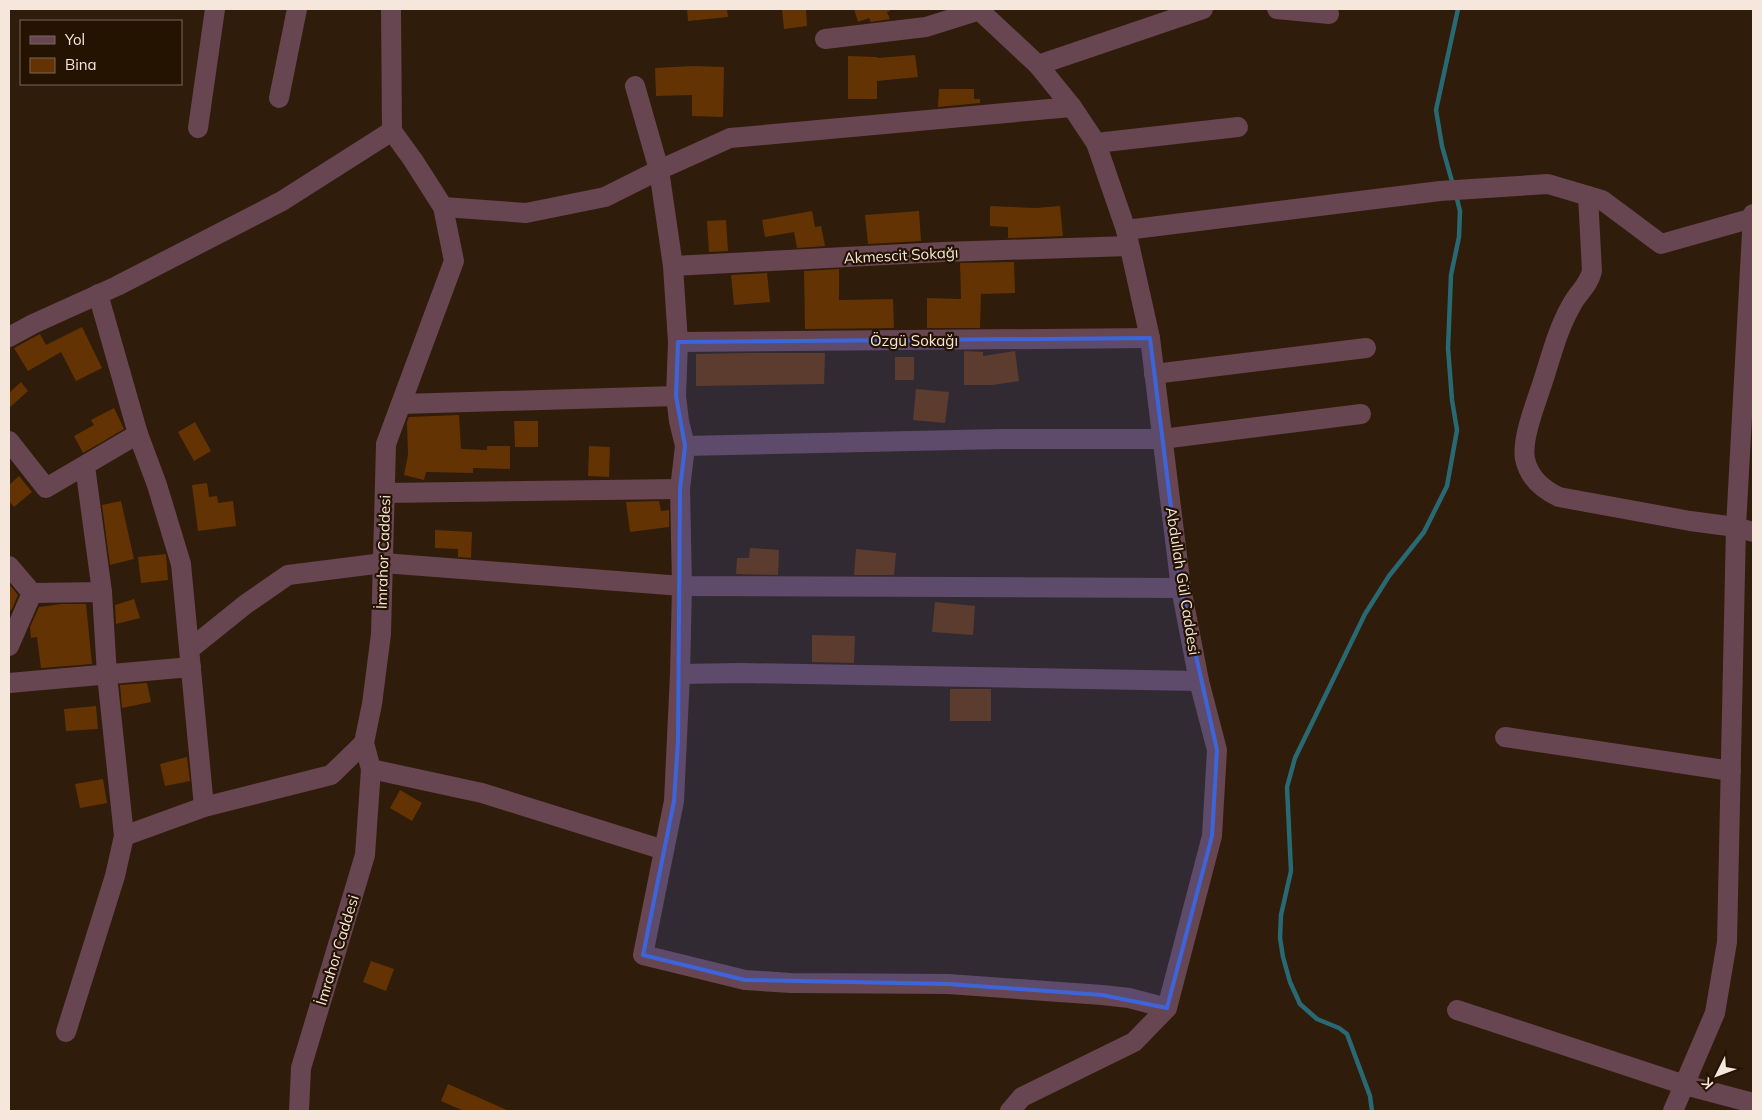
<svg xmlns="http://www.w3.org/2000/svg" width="1762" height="1120" font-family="Mulish,sans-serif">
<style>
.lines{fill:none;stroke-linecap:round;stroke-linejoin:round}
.stream{stroke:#286974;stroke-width:4.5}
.building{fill:#643304}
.minor{stroke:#674551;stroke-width:20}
.marked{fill:#3d65d9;fill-opacity:0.2;stroke:#3d65d9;stroke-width:4;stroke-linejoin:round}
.labels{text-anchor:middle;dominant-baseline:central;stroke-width:4.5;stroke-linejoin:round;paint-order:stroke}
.street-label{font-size:15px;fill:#f5e7dc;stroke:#251302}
</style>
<rect width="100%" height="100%" fill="#2f1c0a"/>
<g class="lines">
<g class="stream">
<path d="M 1453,185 L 1442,146 L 1436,110 L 1458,9"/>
<path d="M 1372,1111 L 1370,1096 L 1347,1034 L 1339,1028 L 1317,1019 L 1300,1004 L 1290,982 L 1283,957 L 1280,938 L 1281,915 L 1291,871 L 1287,787 L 1295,758 L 1365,614 L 1389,576 L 1424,532 L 1447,486 L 1457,430 L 1452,400 L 1448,348 L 1451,275 L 1459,237 L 1460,211 L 1456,195"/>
</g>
</g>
<g class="building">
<path d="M 687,9 L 727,9 L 728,17 L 688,21 Z"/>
<path d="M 782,9 L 806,9 L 807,26 L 784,29 Z"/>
<path d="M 854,9 L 890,9 L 890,11 L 887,12 L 890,19 L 871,22 L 869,18 L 858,22 Z"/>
<path d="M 915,55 L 918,77 L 877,81 L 877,99 L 848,99 L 848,56 L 877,57 L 877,58 Z"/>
<path d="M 693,66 L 724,67 L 723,117 L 692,116 L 692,95 L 656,96 L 655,68 Z"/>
<path d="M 939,89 L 974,89 L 974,99 L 980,99 L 980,103 L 938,107 Z"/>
<path d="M 990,206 L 1036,208 L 1060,206 L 1063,236 L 1008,238 L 1008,227 L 990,226 Z"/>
<path d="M 812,211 L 815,227 L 821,226 L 825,246 L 797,248 L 794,232 L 765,237 L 762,220 Z"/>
<path d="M 919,211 L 921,241 L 868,244 L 865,215 Z"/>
<path d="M 726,220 L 728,251 L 709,252 L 707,221 Z"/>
<path d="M 1014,262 L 1015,293 L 981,294 L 980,328 L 927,328 L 927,298 L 961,299 L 960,263 Z"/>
<path d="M 839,269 L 839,300 L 893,299 L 894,328 L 805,329 L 804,271 Z"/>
<path d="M 767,273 L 770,302 L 734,305 L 731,275 Z"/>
<path d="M 82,327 L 102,368 L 76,381 L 61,352 L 28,371 L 14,348 L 40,334 L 46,345 Z"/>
<path d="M 964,351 L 983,352 L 983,356 L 1015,351 L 1019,381 L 992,385 L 964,385 Z"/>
<path d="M 751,353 L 825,353 L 824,384 L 696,386 L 696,354 Z"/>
<rect x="895" y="357" width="19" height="23"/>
<path d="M 21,382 L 28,391 L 9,408 L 9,393 Z"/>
<path d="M 916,389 L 949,392 L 945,423 L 913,420 Z"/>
<path d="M 114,408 L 124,429 L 83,453 L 74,436 L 94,425 L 91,420 Z"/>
<path d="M 459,415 L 461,449 L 487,450 L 487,446 L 510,446 L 510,469 L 473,468 L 473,473 L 426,472 L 424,480 L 404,475 L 408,455 L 407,422 L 409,417 Z"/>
<path d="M 514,421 L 538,421 L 538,447 L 515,447 Z"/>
<path d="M 195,422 L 211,451 L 194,461 L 178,432 Z"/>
<path d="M 589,446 L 610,447 L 609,477 L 588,476 Z"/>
<path d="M 19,476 L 32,492 L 14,507 L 9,501 L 9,485 Z"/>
<path d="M 207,483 L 209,497 L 217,496 L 218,503 L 233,501 L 236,526 L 198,531 L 192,485 Z"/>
<path d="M 121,501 L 134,559 L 110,565 L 102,505 Z"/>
<path d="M 659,501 L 661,511 L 669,510 L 669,527 L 630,532 L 626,502 Z"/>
<path d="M 435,530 L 472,532 L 471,558 L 458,557 L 458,549 L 435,548 Z"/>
<path d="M 750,548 L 779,550 L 778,575 L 736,574 L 737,558 L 749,558 Z"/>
<path d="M 856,549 L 896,553 L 894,575 L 854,575 Z"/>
<path d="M 166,554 L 168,580 L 141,583 L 138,557 Z"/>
<path d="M 9,584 L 18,595 L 12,609 L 9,612 Z"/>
<path d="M 134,599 L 140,618 L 116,624 L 115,605 Z"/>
<path d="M 935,602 L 975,606 L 973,635 L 932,632 Z"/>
<path d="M 62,604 L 86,604 L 92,664 L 41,668 L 37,637 L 31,638 L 30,627 L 39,607 Z"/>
<path d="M 812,635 L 855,636 L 854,663 L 812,662 Z"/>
<path d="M 147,683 L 151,702 L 122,708 L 120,685 Z"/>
<rect x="950" y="689" width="41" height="32"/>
<path d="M 96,706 L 98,729 L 66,731 L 64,709 Z"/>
<path d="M 187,757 L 190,781 L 165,786 L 160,764 Z"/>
<path d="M 103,779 L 107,803 L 80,808 L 75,784 Z"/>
<path d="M 400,790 L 422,803 L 412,821 L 390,808 Z"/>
<path d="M 371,961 L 394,969 L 386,991 L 363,982 Z"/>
<path d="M 448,1084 L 509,1111 L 464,1111 L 441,1101 Z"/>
</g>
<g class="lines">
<g class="minor">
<path d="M 978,9 L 1038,65 L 1072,107 L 1096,143 L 1126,230 L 1150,338 L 1181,588 L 1199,681 L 1217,750 L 1212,836 L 1167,1008 L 1134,1042 L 1022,1097 L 1010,1111"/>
<path d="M 1277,9 L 1329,14"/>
<path d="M 825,39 L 926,27 L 980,10"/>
<path d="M 1038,65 L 1203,9"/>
<path d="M 635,86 L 659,170 L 673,266 L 678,342 L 676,396 L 679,421 L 685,446 L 680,489 L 682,586 L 680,674 L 674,801 L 643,955 L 745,980 L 791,983 L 948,984 L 1102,995 L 1129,998 L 1167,1008"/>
<path d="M 279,98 L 297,9"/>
<path d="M 198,128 L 215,9"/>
<path d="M 1096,143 L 1238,127"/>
<path d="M 1588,196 L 1592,271 C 1588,287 1578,292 1571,306 C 1558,329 1552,353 1544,378 C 1538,398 1521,438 1525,459 C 1529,478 1542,489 1559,497 L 1690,521 L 1736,527 L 1753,532"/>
<path d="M 443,207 L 526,213 L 605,197 L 659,170 L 730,138 L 1072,107"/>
<path d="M 1126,230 L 1440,191 L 1548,184 L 1602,200 L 1661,244 L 1753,218"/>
<path d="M 673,266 L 943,252 L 1129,246"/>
<path d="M 98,294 L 138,434 L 157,485 L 181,564 L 204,807"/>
<path d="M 9,337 L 33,324 L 117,286 L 282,201 L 392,131"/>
<path d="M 678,342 L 1150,338"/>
<path d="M 1154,374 L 1366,348"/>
<path d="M 401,404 L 676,396"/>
<path d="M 9,441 L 46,488 L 138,434"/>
<path d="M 685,446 L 1002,439 L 1162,439 L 1361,414"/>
<path d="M 385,493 L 680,489"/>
<path d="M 9,566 L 32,593 L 102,592"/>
<path d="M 9,646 L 32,593"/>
<path d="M 190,649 L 246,604 L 288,575 L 383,563 L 682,586 L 1181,588"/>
<path d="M 680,674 L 741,673 L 1199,681"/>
<path d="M 9,683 L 191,667"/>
<path d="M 1505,737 L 1731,771"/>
<path d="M 371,769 L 482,793 L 664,850"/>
<path d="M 124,836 L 204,807 L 331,775 L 364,743"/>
<path d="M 1457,1010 L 1685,1085 L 1753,1103"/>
<path d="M 66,1032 L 115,876 L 124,836 L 107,675 L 102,592 L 85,466"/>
<path d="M 299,1111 L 301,1068 L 365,855 L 371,769 L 364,743 L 372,704 L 381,634 L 386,444 L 454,261 L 443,207 L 413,160 L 392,131 L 391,9"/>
<path d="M 1673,1111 L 1715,1013 L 1727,942 L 1736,527 L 1753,214"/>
</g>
</g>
<path class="marked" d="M 1150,338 L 1181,588 L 1217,750 L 1212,836 L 1167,1008 L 1102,995 L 948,984 L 745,980 L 643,955 L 674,801 L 678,741 L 680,489 L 685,446 L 676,396 L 678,342 Z"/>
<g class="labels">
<g class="street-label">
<text transform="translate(901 255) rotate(-3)">Akmescit Sokağı</text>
<text x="914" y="340">Özgü Sokağı</text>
<text transform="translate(383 552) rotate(-88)">İmrahor Caddesi</text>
<text transform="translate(1183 581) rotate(81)">Abdullah Gül Caddesi</text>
<text transform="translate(337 950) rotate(-73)">İmrahor Caddesi</text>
</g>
</g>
<rect width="1762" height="1120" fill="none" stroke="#f5e7dc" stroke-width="20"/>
<rect x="20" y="20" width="162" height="65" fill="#251302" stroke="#786859"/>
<rect x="30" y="36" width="25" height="8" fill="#674551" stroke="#786859"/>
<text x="65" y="45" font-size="15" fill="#f5e7dc">Yol</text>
<rect x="30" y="58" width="25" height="15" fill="#643304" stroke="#786859"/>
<text x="65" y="70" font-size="15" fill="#f5e7dc">Bina</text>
<g transform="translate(1717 1075) rotate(228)" stroke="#251302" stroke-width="4" paint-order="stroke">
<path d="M0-4L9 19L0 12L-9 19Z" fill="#f5e7dc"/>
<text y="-8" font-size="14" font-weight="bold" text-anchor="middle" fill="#f5e7dc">K</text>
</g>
</svg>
